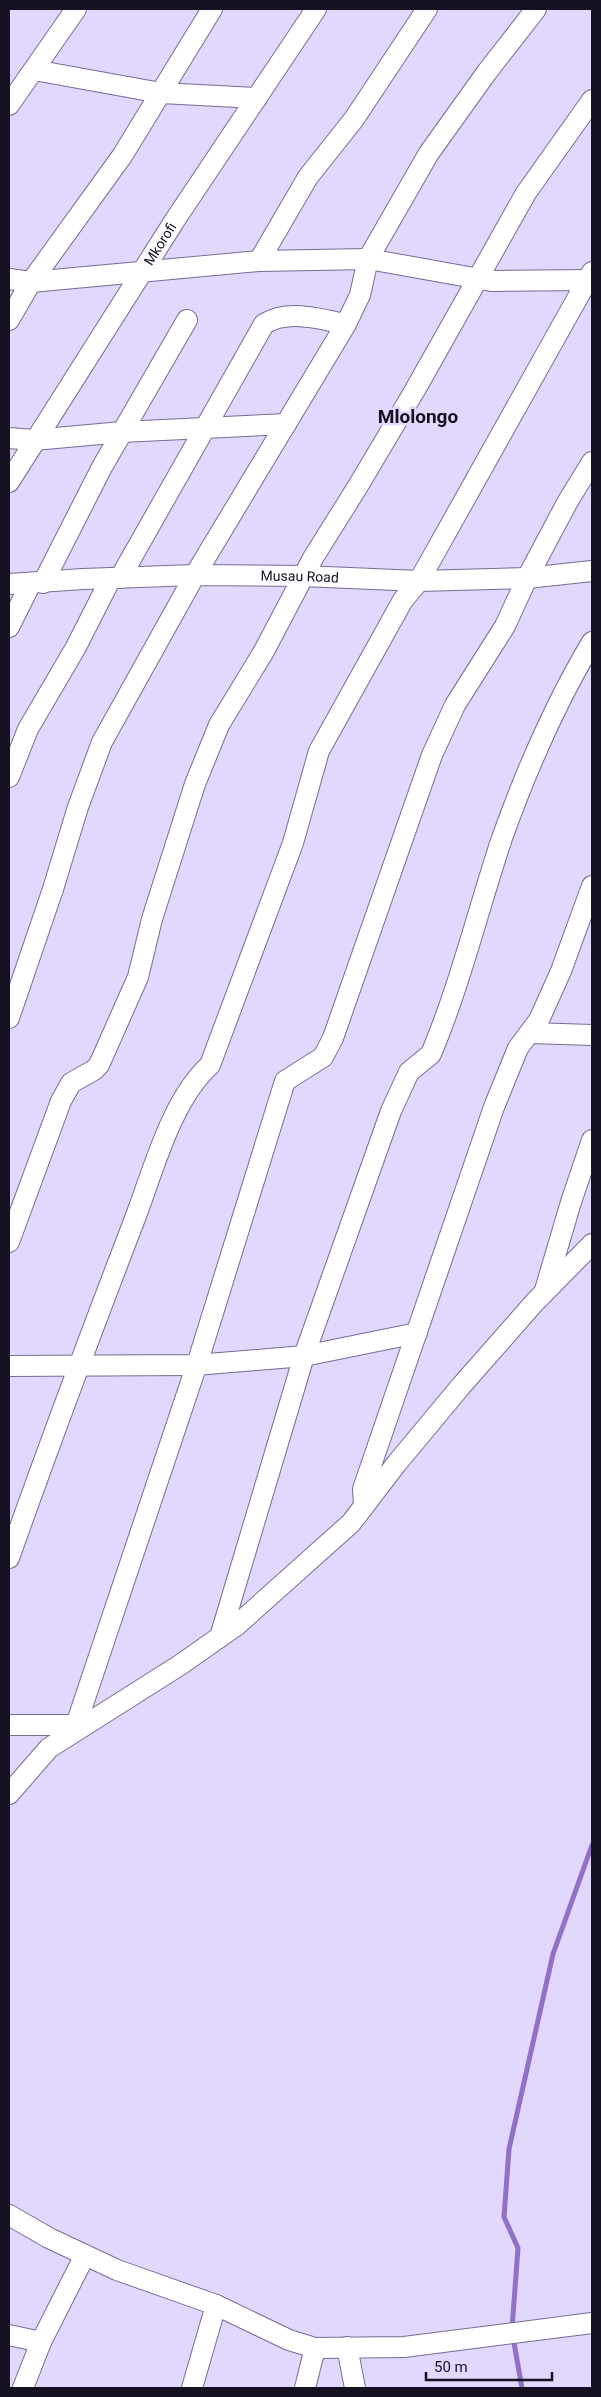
<svg xmlns="http://www.w3.org/2000/svg" width="601" height="2397" font-family="Roboto,sans-serif">
<style>
.lines{fill:none;stroke-linecap:round;stroke-linejoin:round}
.stream{stroke:#8f71c7;stroke-width:5}
.street-casing{stroke:#786b94;stroke-width:22}
.street{stroke:#fff;stroke-width:20}
.labels{text-anchor:middle;dominant-baseline:central;stroke-width:5;stroke-linejoin:round;paint-order:stroke}
.street-label{font-size:14px;fill:#161120;stroke:#e2d7fd}
.district-label{font-size:19px;font-weight:bold;fill:#161120;stroke:#e2d7fd}
</style>
<rect width="100%" height="100%" fill="#e2d7fd"/>
<g class="lines">
<g class="stream">
<path d="M 512,2329 L 518,2248 L 504,2217 L 509,2149 L 553,1954 L 592,1845"/>
<path d="M 513,2337 L 522,2388"/>
</g>
<g class="street-casing">
<g id="street">
<path d="M 34,70 L 161,93 L 257,98"/>
<path d="M 9,105 L 76,9"/>
<path d="M 259,261 L 308,177 L 354,119 L 427,9"/>
<path d="M 9,279 L 31,282 L 259,261 L 368,259 L 491,281 L 592,280"/>
<path d="M 9,320 L 31,282 L 122,156 L 212,9"/>
<path d="M 9,438 L 34,440 L 122,432 L 286,424"/>
<path id="s1" d="M 9,482 L 175,220 L 316,9"/>
<path d="M 120,578 L 264,324 C 289,309 318,319 346,324"/>
<path d="M 43,583 L 102,467 L 187,320"/>
<path id="s2" d="M 9,584 L 83,579 L 195,575 L 303,576 L 419,581 L 527,578 L 592,571"/>
<path d="M 9,627 L 31,583"/>
<path d="M 9,777 L 28,729 L 76,647 L 111,578"/>
<path d="M 9,1018 L 53,889 L 78,807 L 102,742 L 195,575 L 346,324 L 360,295 L 368,259 L 429,153 L 487,72 L 536,9"/>
<path d="M 530,1033 L 592,1035"/>
<path d="M 9,1242 L 61,1101 L 71,1083 L 94,1070 L 99,1065 L 138,977 L 152,919 L 195,784 L 219,725 L 264,651 L 313,558 L 358,486 L 415,390 L 526,193 L 592,100"/>
<path d="M 545,1290 L 571,1202 L 592,1140"/>
<path d="M 9,1366 L 196,1365 L 304,1356 L 417,1333"/>
<path d="M 364,1506 L 363,1489 L 494,1107 L 518,1048 L 539,1020 L 561,971 L 592,886"/>
<path d="M 9,1558 C 49,1445 91,1333 134,1221 C 153,1172 171,1100 210,1065 L 293,843 L 319,751 L 403,600 L 419,581 L 592,272"/>
<path d="M 220,1637 L 304,1356 L 391,1111 L 409,1072 L 431,1054 C 460,985 478,910 502,838 C 526,771 555,704 592,642"/>
<path d="M 9,1725 L 84,1725"/>
<path d="M 76,1725 L 199,1358 L 285,1081 L 323,1057 L 333,1038 L 432,755 L 455,705 L 505,626 L 527,578 L 568,501 L 592,462"/>
<path d="M 9,1794 L 49,1748 L 180,1665 L 237,1625 L 351,1523 L 397,1463 L 461,1386 L 534,1303 L 592,1244"/>
<path d="M 9,2215 L 49,2238 L 117,2270 L 216,2305 L 289,2340 L 315,2348 L 404,2347 L 592,2323"/>
<path d="M 9,2335 L 41,2342 L 85,2255"/>
<path d="M 347,2347 L 355,2388"/>
<path d="M 23,2388 L 41,2342"/>
<path d="M 192,2388 L 216,2305"/>
<path d="M 305,2388 L 315,2348"/>
</g>
</g>
<use href="#street" class="street"/>
</g>
<g class="labels">
<g class="street-label">
<text stroke="none"><textPath href="#s1" startOffset="282">Mkorofi</textPath></text>
<text stroke="none"><textPath href="#s2" startOffset="291">Musau Road</textPath></text>
</g>
<g class="district-label">
<text x="418" y="416">Mlolongo</text>
</g>
</g>
<rect width="601" height="2397" fill="none" stroke="#161120" stroke-width="20"/>
<path d="M426 2372v8h126v-8" fill="none" stroke="#161120" stroke-width="2.5"/>
<text x="434" y="2372" font-size="15" fill="#161120" stroke="#e2d7fd" stroke-width="4" paint-order="stroke">50 m</text>
</svg>
